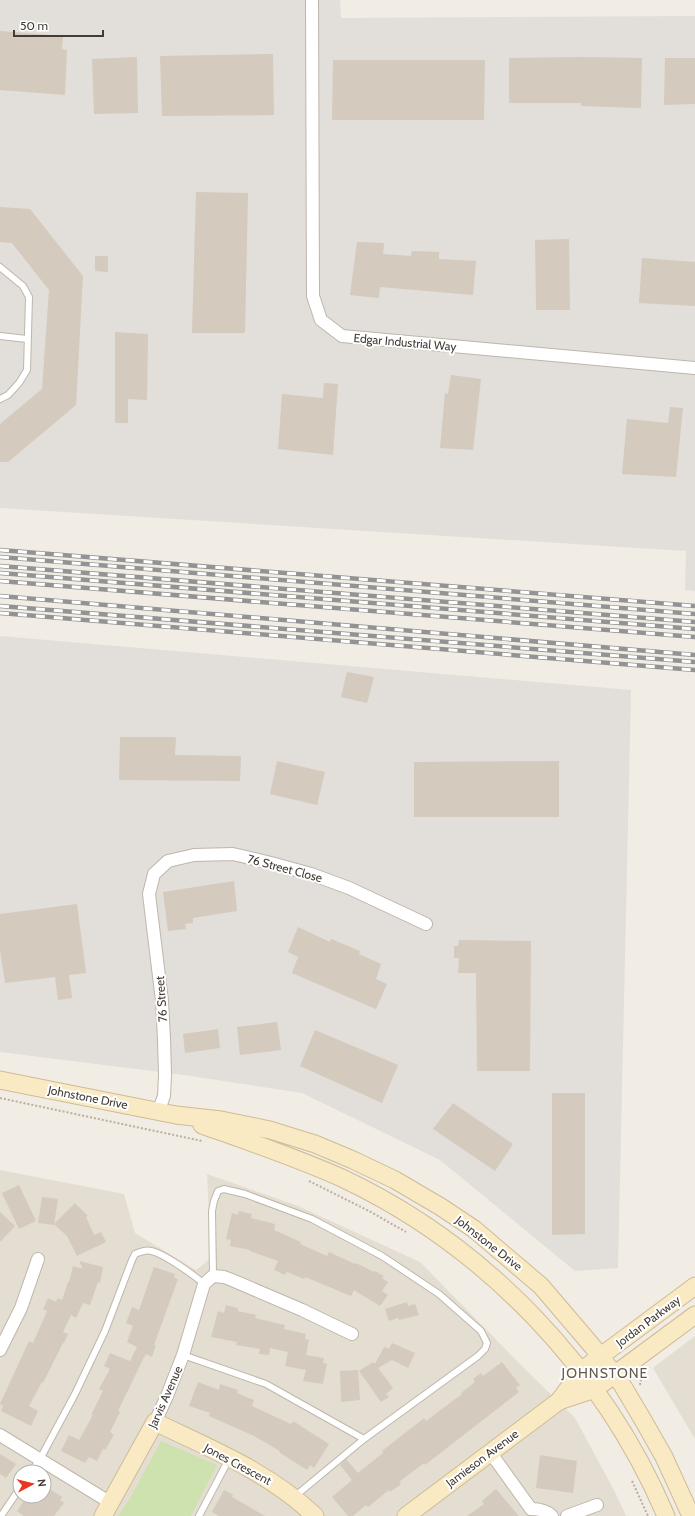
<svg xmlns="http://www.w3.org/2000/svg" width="695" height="1516" font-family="Cabin,sans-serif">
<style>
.residential{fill:#e4ded2;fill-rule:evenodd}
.industrial{fill:#e2ded9}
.green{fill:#cee2af}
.building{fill:#d4cabd}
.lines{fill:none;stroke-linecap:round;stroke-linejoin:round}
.lane-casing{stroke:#beb6aa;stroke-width:8}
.street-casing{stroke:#beb6aa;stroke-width:14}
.secondary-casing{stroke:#cdbc96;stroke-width:19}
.path{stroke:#bcae9a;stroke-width:2;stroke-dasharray:2 2;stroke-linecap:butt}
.lane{stroke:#fff;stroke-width:6}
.street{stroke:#fff;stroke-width:12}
.secondary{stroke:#faeac4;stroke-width:17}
.rail-casing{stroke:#939393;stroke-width:4.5}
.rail{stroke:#fff;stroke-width:3;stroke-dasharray:9;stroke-linecap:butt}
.labels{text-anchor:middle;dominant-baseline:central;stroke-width:4;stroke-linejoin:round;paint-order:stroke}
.street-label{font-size:12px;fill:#423c34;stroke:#fff}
.quarter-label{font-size:14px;letter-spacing:1px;fill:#64594c;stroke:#fff}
</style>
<rect width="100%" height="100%" fill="#f1ece4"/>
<g class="residential">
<path d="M 0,1170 L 124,1194 L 135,1233 L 196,1270 L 211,1258 L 207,1174 L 298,1206 L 420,1262 L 520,1364 L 575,1418 L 616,1494 L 626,1516 L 0,1516 ZM 20,1472 L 44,1472 L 44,1496 L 20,1496 Z"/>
<path d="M 695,1336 L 695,1439 L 653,1368 Z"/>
</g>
<g class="industrial">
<path d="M 0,0 L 340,0 L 341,18 L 695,16 L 695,591 L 685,590 L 686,551 L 0,508 Z"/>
<path d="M 0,636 L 631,690 L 618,1268 L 575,1271 L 440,1160 L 302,1093 L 184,1075 L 0,1052 Z"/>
</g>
<path class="green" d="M 161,1441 L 217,1465 L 191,1516 L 118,1516 L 130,1498 Z"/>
<g class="building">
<path d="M 0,31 L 63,36 L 62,49 L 67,50 L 65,95 L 0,90 Z"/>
<path d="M 273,54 L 274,115 L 162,116 L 160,56 Z"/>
<path d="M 137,57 L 138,113 L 94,114 L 92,59 Z"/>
<path d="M 582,57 L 642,58 L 641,108 L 581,106 L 581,103 L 509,103 L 509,58 Z"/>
<path d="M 665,58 L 695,58 L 695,104 L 664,105 Z"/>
<path d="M 333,60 L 485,60 L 484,120 L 332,120 Z"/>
<path d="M 196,192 L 248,193 L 245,333 L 192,333 Z"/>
<path d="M 0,207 L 30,209 L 83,276 L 76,405 L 8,462 L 0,462 L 0,424 L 42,389 L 49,290 L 12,243 L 0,242 Z"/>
<path d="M 569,239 L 570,310 L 536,310 L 535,240 Z"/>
<path d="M 357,242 L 384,243 L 383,254 L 411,256 L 412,251 L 439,252 L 439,259 L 476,261 L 473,295 L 380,287 L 379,298 L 350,295 Z"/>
<path d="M 95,256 L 108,256 L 108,272 L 95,271 Z"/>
<path d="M 642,258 L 695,262 L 695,306 L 639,303 Z"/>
<path d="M 115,332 L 148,334 L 147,400 L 128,399 L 128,423 L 115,423 Z"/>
<path d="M 451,375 L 481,379 L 473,450 L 440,448 L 445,393 L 448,394 Z"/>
<path d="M 324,383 L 338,384 L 333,455 L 278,449 L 282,394 L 323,398 Z"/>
<path d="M 670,407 L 683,408 L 676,477 L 622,474 L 627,419 L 668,423 Z"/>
<path d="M 347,672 L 374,677 L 367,703 L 341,697 Z"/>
<path d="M 120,737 L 176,737 L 175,755 L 241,756 L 240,781 L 119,780 Z"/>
<path d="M 277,761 L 325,772 L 317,805 L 270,794 Z"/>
<path d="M 559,761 L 559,817 L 414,817 L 414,762 Z"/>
<path d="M 234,881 L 237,911 L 193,918 L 193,923 L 185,924 L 186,929 L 168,931 L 163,892 Z"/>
<path d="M 77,904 L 86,973 L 69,975 L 72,998 L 58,1000 L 55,977 L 5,983 L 0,950 L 0,914 Z"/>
<path d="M 298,927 L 330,942 L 331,939 L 360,951 L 359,954 L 381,964 L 376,979 L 387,984 L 376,1009 L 292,973 L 298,957 L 288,952 Z"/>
<path d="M 459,940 L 531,941 L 530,1071 L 477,1071 L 476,973 L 458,973 L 459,958 L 454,958 L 454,946 L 458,946 Z"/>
<path d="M 277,1022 L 281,1050 L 240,1055 L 237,1027 Z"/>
<path d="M 218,1029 L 220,1048 L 185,1053 L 183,1034 Z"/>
<path d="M 315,1030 L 398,1065 L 382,1103 L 300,1066 Z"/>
<path d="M 552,1093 L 585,1093 L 585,1234 L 552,1235 Z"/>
<path d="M 453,1103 L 513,1144 L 495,1171 L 433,1129 Z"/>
<path d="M 19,1185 L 36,1221 L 19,1229 L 2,1193 Z"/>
<path d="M 42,1197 L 58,1199 L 54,1225 L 38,1223 Z"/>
<path d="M 75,1203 L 88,1216 L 86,1217 L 94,1235 L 101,1232 L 106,1242 L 77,1256 L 67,1236 L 54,1224 Z"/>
<path d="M 239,1211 L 252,1214 L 251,1218 L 275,1224 L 274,1230 L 301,1242 L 300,1244 L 327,1256 L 329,1252 L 355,1264 L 356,1263 L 374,1272 L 375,1271 L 384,1276 L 382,1278 L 388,1282 L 382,1291 L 388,1295 L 380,1306 L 354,1290 L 351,1296 L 305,1277 L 304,1279 L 287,1272 L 285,1275 L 274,1270 L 278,1261 L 250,1251 L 250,1250 L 230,1246 L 231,1240 L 226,1239 L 232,1213 L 238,1215 Z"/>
<path d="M 0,1212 L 15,1226 L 0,1242 Z"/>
<path d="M 79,1261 L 103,1267 L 100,1283 L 98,1282 L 90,1305 L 83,1303 L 76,1318 L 71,1315 L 63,1332 L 68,1334 L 64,1343 L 63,1343 L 43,1383 L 42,1382 L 29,1406 L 38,1411 L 31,1426 L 1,1411 L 3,1406 L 0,1404 L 29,1341 L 33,1343 L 47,1311 L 43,1309 L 48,1298 L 56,1302 L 58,1298 L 62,1300 L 68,1282 L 69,1282 L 73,1266 L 83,1269 Z"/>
<path d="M 154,1267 L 175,1274 L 174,1278 L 178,1279 L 154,1345 L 156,1345 L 152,1357 L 146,1354 L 144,1357 L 118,1411 L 120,1412 L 110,1432 L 114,1435 L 105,1450 L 103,1449 L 97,1461 L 89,1457 L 85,1463 L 61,1451 L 69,1435 L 79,1440 L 93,1415 L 91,1415 L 103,1391 L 99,1389 L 110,1369 L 104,1366 L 110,1353 L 130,1361 L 137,1347 L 127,1342 L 133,1326 L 126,1323 L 132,1307 L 139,1310 Z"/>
<path d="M 407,1302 L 408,1306 L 415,1304 L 419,1315 L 399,1320 L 398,1318 L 389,1321 L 385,1309 Z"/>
<path d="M 226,1305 L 238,1308 L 238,1311 L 256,1315 L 255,1318 L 285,1325 L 284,1329 L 306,1334 L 305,1339 L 309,1340 L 306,1355 L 324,1358 L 323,1363 L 327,1364 L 323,1384 L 303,1381 L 306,1370 L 285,1366 L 288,1352 L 270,1348 L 269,1355 L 259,1354 L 260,1349 L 236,1345 L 237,1342 L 211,1337 L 218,1311 L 224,1313 Z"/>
<path d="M 392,1343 L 415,1353 L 408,1368 L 392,1360 L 378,1368 L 393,1388 L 386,1394 L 389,1397 L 381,1402 L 359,1371 L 373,1362 L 375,1364 L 384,1347 L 389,1349 Z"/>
<path d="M 502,1362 L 520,1385 L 516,1388 L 519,1392 L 425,1465 L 424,1463 L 399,1482 L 401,1484 L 390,1492 L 389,1490 L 368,1507 L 366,1505 L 353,1516 L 348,1516 L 332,1497 L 352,1480 L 340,1465 L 346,1459 L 358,1473 L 383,1453 L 382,1451 L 424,1418 L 426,1421 L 462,1394 L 461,1393 L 475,1382 L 473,1379 L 481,1373 L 483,1376 Z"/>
<path d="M 358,1370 L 360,1400 L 341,1402 L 340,1371 Z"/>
<path d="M 198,1382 L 219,1390 L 220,1384 L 238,1390 L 237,1393 L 254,1400 L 252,1406 L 291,1424 L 293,1421 L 329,1444 L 314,1468 L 310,1465 L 307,1470 L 279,1452 L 280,1451 L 254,1436 L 209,1416 L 210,1413 L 189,1406 Z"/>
<path d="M 0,1454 L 16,1464 L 6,1478 L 0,1474 Z"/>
<path d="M 540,1455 L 577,1461 L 573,1493 L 536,1488 Z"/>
<path d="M 44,1485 L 62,1497 L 60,1500 L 64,1503 L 54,1516 L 24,1516 L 17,1511 L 27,1496 L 44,1496 Z"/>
<path d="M 496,1489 L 519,1516 L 467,1516 L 484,1504 L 482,1501 Z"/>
<path d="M 224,1490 L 233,1495 L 232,1497 L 265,1516 L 219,1516 L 212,1512 Z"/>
</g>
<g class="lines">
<g class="lane-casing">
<g id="lane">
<path d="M 0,267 L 23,286 L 29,297 L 27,370 L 19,383 L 8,395 L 0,399"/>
<path d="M 0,336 L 27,339"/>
<path d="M 213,1276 L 212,1211 L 214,1201 L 218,1191 L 224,1189 L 245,1194 L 312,1219 L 382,1256 L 439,1294 L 481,1331 L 487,1343 L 485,1349 L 478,1356 L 364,1439 L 294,1497"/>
<path d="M 183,1355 L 266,1384 L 364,1439"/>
<path d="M 31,1472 L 40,1459 L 75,1394 L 105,1331 L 132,1260 L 135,1254 C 140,1252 146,1249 151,1251 C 163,1253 194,1275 204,1284"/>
<path d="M 1,1516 L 20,1488"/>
<path d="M 199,1516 L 229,1459"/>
</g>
</g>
<g class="street-casing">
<g id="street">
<path d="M 312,0 L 313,296 L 321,320 L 342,336 L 695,368"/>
<path d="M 158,1112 L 164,1096 L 165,1075 L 164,1039 L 162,1001 L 149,894 L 154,874 L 168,861 L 194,855 L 233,854 L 271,863 L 311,874 L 349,888 L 426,924"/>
<path d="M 0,1350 L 21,1308 L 38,1259"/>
<path d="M 155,1422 L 167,1396 L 183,1355 L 204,1284 L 213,1276 L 224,1277 L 232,1280 L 302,1310 L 352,1334"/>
<path d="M 0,1435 L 111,1503"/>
<path d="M 490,1452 L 531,1509"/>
<path d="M 531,1509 C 539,1509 546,1510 552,1516"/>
<path d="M 567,1516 L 597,1505"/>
</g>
</g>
<g class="secondary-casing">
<g id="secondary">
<path d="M 0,1080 L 176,1115 L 221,1120 L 270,1130 L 315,1144 L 353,1160 L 395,1180 L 441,1207 L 474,1229 L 541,1286 L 593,1347 L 621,1383 L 643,1420 L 664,1457 L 691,1516"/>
<path d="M 202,1125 C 250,1142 298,1158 344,1179 C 487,1247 604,1370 666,1516"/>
<path d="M 559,1401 L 595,1389 L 695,1315"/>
<path d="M 103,1516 L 155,1422 C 211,1449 269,1472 315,1516"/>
<path d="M 406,1516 L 559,1401 L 582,1370 L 695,1286"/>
</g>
</g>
<g class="path">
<path d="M 0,1098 L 202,1141"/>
<path d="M 309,1181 L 369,1211 L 406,1232"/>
<path d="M 640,1385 L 642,1374 L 640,1373"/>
<path d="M 632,1481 L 648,1516"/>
</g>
<use href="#lane" class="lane"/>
<use href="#street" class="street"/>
<use href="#secondary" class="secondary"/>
<g class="rail-casing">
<g id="rail">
<path d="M 0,550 L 695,606"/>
<path d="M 0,557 L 695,614"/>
<path d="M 0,566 L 695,622"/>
<path d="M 0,573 L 695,629"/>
<path d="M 0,581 L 695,637"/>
<path d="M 0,596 L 695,655"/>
<path d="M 0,606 L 695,662"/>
<path d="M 0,613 L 695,670"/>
</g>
</g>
<use href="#rail" class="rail"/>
</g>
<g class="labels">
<g class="street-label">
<text transform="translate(405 342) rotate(5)">Edgar Industrial Way</text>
<text transform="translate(285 868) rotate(15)">76 Street Close</text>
<text transform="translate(161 999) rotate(-94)">76 Street</text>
<text transform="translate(88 1097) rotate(11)">Johnstone Drive</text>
<text transform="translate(489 1243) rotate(38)">Johnstone Drive</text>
<text transform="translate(648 1321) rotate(-37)">Jordan Parkway</text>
<text transform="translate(165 1397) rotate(-66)">Jarvis Avenue</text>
<text transform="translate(482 1458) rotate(-37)">Jamieson Avenue</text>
<text transform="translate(238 1464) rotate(28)">Jones Crescent</text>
</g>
<g class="quarter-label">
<text x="605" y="1373">JOHNSTONE</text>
</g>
</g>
<g transform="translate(32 1484) rotate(83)"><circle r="19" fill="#ffffff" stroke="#b3b1ae"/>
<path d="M0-3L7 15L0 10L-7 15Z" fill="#ea3521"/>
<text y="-6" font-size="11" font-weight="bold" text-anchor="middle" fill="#423c34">N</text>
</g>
<path d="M14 30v6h89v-6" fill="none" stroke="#423c34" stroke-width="2"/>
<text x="20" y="30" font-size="12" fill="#423c34" stroke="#ffffff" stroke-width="3" paint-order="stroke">50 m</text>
</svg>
